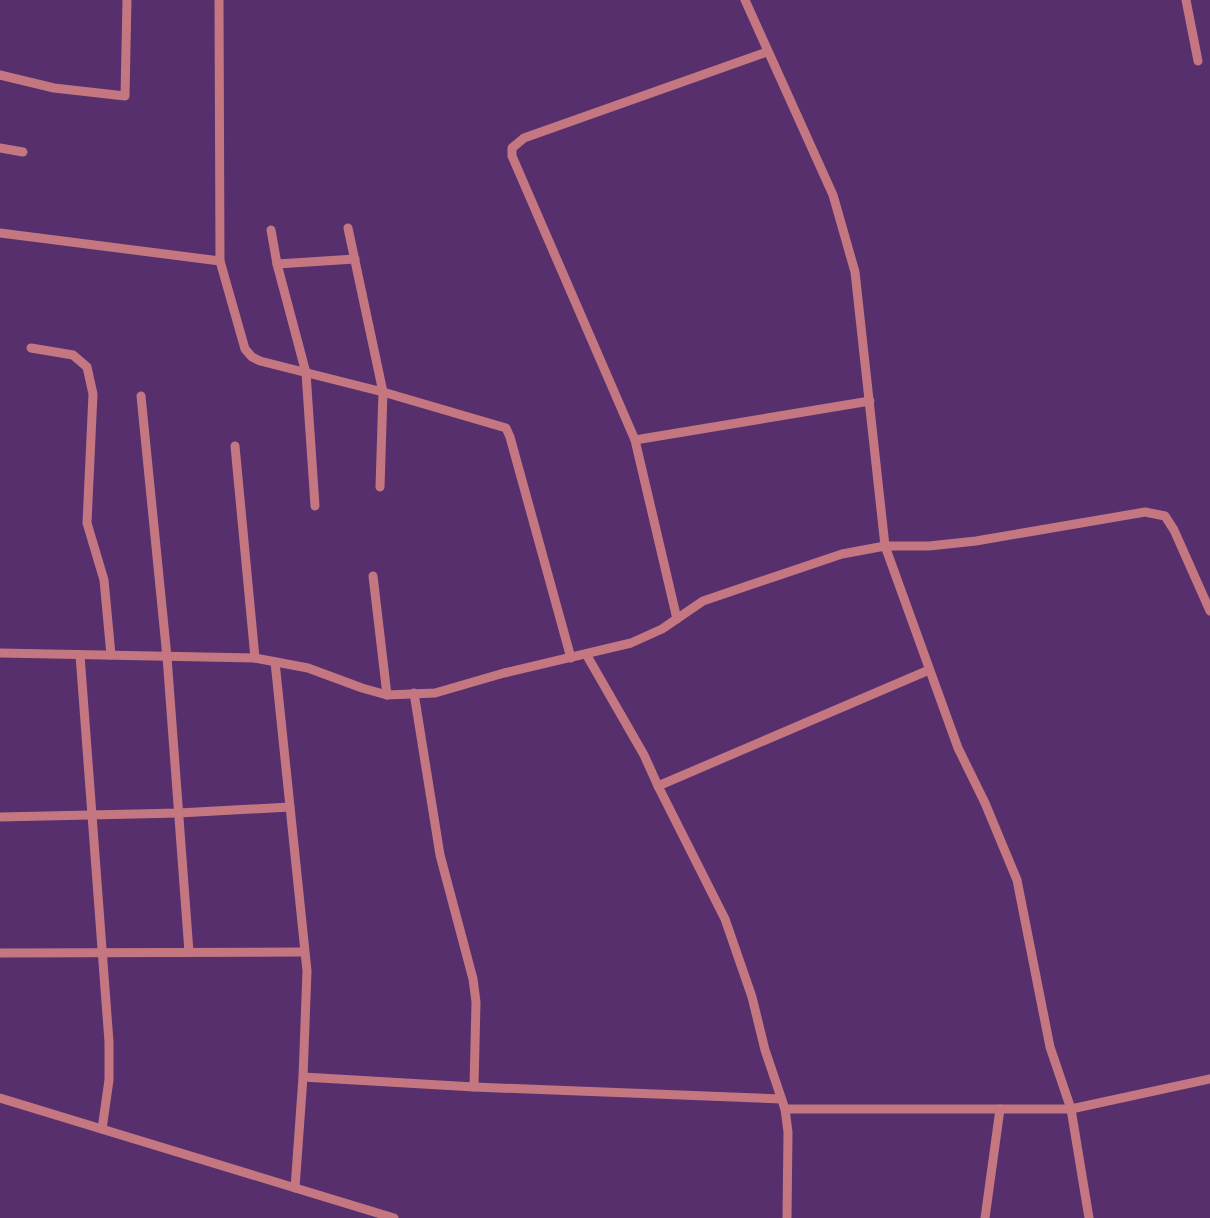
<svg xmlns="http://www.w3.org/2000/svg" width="1210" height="1218" font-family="'DejaVu Sans',sans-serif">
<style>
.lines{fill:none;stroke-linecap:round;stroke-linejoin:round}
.minor{stroke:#c47780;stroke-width:9}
</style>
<rect width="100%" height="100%" fill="#572f6c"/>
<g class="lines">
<g class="minor">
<path d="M 219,0 L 220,261 L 245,349 L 252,357 L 260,361 L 383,392 L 506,428 L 510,437 L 571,658"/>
<path d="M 745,0 L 833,195 L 855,272 L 885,546 L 958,748 L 985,803 L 1017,880 L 1050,1047 L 1071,1109 L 1089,1218"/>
<path d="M 1186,0 L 1198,61"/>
<path d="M 0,75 L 54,88 L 125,96 L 127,0"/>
<path d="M 0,148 L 23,152"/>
<path d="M 348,228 L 383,392 L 380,487"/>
<path d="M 271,230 L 277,264 L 306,373 L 315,506"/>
<path d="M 0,233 L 220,261"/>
<path d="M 277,264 L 355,259"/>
<path d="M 31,348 L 73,355 L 87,367 L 93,394 L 87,523 L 104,580 L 111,655"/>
<path d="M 141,396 L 167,657 L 189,952"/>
<path d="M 635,440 L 512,156 L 512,148 L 524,138 L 767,52"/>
<path d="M 235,446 L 255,658"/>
<path d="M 373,576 L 387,695"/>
<path d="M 677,619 L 635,440 L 870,401"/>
<path d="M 0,653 L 255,658 L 308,668 L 362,688 L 387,695 L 435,693 L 504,673 L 631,643 L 662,629 L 703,601 L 842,554 L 885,546 L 929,546 L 976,541 L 1145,512 L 1165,516 L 1174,530 L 1210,611"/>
<path d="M 586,654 L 644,755 L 658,786 L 725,919 L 752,997 L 765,1050 L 785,1109 L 788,1132 L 787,1218"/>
<path d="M 80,655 L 109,1042 L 109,1080 L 102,1129"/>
<path d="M 275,662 L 307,971 L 303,1077 L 295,1188"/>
<path d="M 414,693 L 440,855 L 473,979 L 476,1002 L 474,1087"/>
<path d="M 658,786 L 929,670"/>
<path d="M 0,817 L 179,813 L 290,807"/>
<path d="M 0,953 L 304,952"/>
<path d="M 303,1077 L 474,1087 L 781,1099"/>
<path d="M 0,1098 L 394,1218"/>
<path d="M 785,1109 L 1071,1109 L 1210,1079"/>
<path d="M 985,1218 L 1000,1109"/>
</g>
</g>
</svg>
